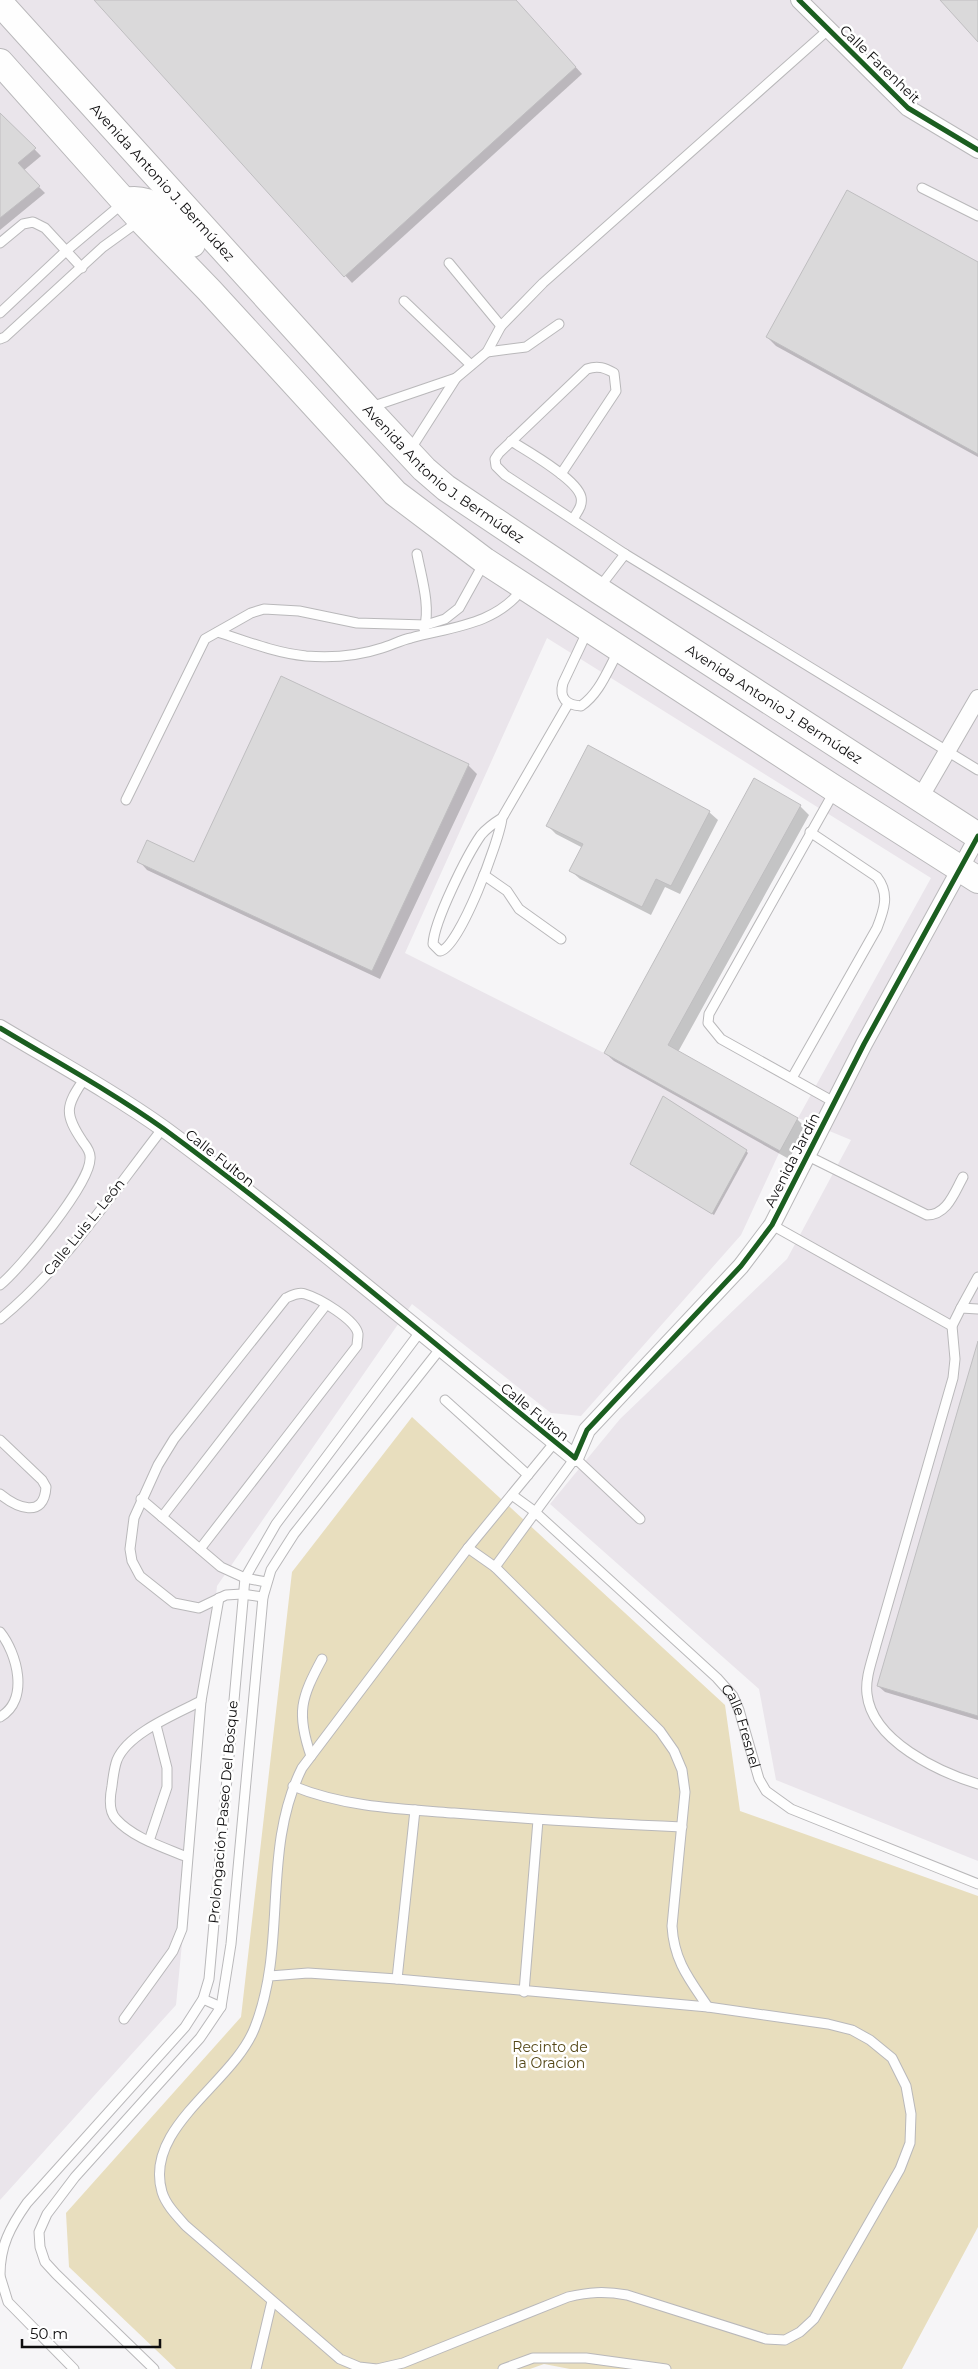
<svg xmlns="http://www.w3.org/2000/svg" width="978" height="2369" font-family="Montserrat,sans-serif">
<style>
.built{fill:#eae5eb}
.green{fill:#e8debe}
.shadow{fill:#0003}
.building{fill:#dad9da;stroke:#bfbec0}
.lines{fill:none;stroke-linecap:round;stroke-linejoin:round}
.service-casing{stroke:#b9b8ba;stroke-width:11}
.minor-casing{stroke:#b9b8ba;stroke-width:18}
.primary-casing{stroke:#b9b8ba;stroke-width:28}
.service{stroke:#fefefe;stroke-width:9}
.minor{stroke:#fefefe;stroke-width:16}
.primary{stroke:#fefefe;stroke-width:26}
.cycleway-casing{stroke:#fff;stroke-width:8}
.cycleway{stroke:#1b5e20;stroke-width:5}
.labels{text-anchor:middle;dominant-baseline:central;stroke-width:5;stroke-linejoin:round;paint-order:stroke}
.street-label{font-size:14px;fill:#0e0d0e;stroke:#fff}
.park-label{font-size:14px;fill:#544716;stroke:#fff}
</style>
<rect width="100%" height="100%" fill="#f6f5f7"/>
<path class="built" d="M 0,0 L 978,0 L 978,1861 L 776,1780 L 759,1689 L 550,1504 L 620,1419 L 787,1259 L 851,1140 L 798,1118 L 931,878 L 547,638 L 405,953 L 604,1053 L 780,1151 L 741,1235 L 581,1416 L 551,1413 L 412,1304 L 217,1586 L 176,2005 L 0,2200 Z"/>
<path class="green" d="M 412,1417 L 725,1705 L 740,1811 L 978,1896 L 978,2227 L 902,2369 L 570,2369 L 544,2364 L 530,2369 L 176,2369 L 69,2267 L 66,2213 L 241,2017 L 292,1572 Z"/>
<g class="shadow">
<path d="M 96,0 L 515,0 L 582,74 L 352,283 Z"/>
<path d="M 0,114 L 41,156 L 23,171 L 45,193 L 0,230 Z"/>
<path d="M 978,264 L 978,457 L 776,346 L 767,337 Z"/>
<path d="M 468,765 L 477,774 L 380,979 L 147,870 L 139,861 L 194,864 Z"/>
<path d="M 800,806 L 809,815 L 678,1052 L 797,1119 L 806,1128 L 789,1159 L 614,1061 L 605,1053 Z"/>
<path d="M 709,812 L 718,820 L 680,894 L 665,887 L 651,915 L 580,879 L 571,871 L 583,848 L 556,834 L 547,825 Z"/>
<path d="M 746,1151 L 748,1153 L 714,1215 L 633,1165 Z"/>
<path d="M 978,1346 L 978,1720 L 885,1692 L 878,1686 Z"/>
</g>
<g class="building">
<path d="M 94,0 L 516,0 L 576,67 L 344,277 Z"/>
<path d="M 940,0 L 978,0 L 978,42 Z"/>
<path d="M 0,113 L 36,148 L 18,163 L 40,186 L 0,218 Z"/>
<path d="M 847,190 L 978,262 L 978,454 L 766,337 Z"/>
<path d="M 281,676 L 469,764 L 372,971 L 137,862 L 147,840 L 194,862 Z"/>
<path d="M 588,745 L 710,811 L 671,886 L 656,879 L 642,907 L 569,871 L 583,844 L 546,826 Z"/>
<path d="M 754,778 L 801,805 L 668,1045 L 798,1118 L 780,1151 L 604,1053 Z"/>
<path d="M 663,1096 L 747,1150 L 712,1214 L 630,1164 Z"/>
<path d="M 978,1341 L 978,1716 L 877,1686 Z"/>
</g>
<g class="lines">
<g class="service-casing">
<g id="service">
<path d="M 922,188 L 978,216"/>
<path d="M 0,243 L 23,224 L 33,222 L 45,228 L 82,268"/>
<path d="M 449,263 L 501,326"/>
<path d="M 404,301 L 471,365"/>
<path d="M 0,313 L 66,251 L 123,203"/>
<path d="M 0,339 L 5,337 L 103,247 L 139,221"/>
<path d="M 487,352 L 526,347 L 559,324"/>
<path d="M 371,407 L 456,378"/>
<path d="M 511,441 C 527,451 577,479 581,497 C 583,506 577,512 573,519"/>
<path d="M 410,450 L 456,378 L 487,352 L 501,326 L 543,283 L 828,30"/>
<path d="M 561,474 L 616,391 L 614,373 C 605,368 598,365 587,369 L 499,453 L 495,459 L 496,466 L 505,475 L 625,554"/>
<path d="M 417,554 C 421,576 431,607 424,629"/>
<path d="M 599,588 L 625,554 L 978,770"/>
<path d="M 588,630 L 563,683 C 559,698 566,705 581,706 C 600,693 608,669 619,650"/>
<path d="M 218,632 C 248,642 276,653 306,656 C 332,658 358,656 382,648 C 392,645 401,640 411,638 C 451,627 496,625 523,588"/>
<path d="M 834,792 L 709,1014 L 708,1023 L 721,1039 L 834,1102"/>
<path d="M 126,800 L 205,639 L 251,613 L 264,609 L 299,611 L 357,623 L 426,625 L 445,619 L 459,608 L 484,563"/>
<path d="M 502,818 C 500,839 459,949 440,951 L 433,944 C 434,921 467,855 481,835 C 487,828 494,823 502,818 L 568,704"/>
<path d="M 484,875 L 507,891 L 519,909 L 561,939"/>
<path d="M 792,1078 L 877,928 C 884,910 890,894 877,877 L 810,832"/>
<path d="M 808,1156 L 927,1215 C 947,1215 954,1193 963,1177"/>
<path d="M 772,1225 L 952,1326"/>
<path d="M 0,1285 C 20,1269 90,1184 90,1159 C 91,1153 87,1147 83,1142 C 64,1114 65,1106 85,1078"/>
<path d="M 961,1308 L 978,1277"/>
<path d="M 978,1309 L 961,1308 L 952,1326 L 955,1359 L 953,1378 L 876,1645 C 872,1661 865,1678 867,1694 C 872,1741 939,1772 978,1784"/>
<path d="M 0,1319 C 63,1268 113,1192 163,1128"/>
<path d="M 445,1400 L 528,1475"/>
<path d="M 0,1440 L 42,1480 L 46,1487 C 44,1520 16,1507 0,1494"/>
<path id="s1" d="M 512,1495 L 534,1511 L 717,1678 L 733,1696 L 739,1710 L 759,1779 L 766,1791 L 791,1809 L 978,1884"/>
<path d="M 141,1499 L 221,1567 L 245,1578 L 266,1582"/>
<path d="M 162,1517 L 326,1305"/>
<path d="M 468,1548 L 495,1567 L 660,1731 L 674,1751 L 682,1770 L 685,1792 L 672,1926 C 674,1961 689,1979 708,2007"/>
<path d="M 200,1549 L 357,1346 C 357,1343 358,1338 358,1334 C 356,1320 319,1298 305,1294 C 299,1292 293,1295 286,1298 L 174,1439 L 158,1465 L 134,1518 L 130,1549 L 132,1561 L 140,1576 L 174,1603 L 199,1608 L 226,1595 L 242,1594 L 263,1597"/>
<path d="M 495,1567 L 575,1458 L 640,1519"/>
<path d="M 0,1632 C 17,1653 30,1700 0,1717"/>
<path d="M 311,1756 C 296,1713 301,1698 322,1659"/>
<path d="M 293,1786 C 344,1807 399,1809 454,1813 C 530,1819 606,1824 682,1827"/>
<path d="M 149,1841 L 167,1787 L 167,1768 L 156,1725"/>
<path d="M 187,1857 C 163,1847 133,1838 116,1819 C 108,1811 110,1796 112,1786 C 113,1778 114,1768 117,1760 C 128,1733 176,1714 201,1701"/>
<path d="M 270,1976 L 308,1973 L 397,1979 L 708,2007 L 828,2024 L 852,2030 L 870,2040 L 892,2058 L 906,2086 L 911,2114 L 910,2143 L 900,2169 L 814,2319 L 800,2332 L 785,2340 L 766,2339 L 627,2295 C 605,2291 589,2292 568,2297 L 403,2363 L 377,2369 L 359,2367 L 340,2359 L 186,2226 C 177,2216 166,2205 162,2192 C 143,2127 234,2083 255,2027 C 288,1943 261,1850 302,1768 L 468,1548 L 555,1442"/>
<path d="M 397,1979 L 415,1810"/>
<path d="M 524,1992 L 538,1820"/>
<path d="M 203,1999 L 221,2007"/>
<path d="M 124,2019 L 173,1951 L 182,1929 L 201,1701 L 219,1598"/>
<path d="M 0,2275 C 0,2246 10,2227 27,2203 L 185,2027 L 203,1999 L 209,1979 L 245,1578 L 276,1524 L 420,1332"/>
<path d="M 0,2276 L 8,2302 L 74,2369"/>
<path d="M 154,2369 L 56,2274 L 45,2262 L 40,2247 L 39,2232 L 47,2214 L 75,2177 L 200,2038 L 221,2007 L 231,1944 L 263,1597 L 271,1570 L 294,1534 L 440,1349"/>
<path d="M 256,2369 L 272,2301"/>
<path d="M 503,2369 L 533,2358 L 586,2358 L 666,2369"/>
</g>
</g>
<g class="minor-casing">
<g id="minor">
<path d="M 799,0 L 908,108 L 978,150"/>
<path d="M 920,798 L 978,698"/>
<path d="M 0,1028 C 55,1061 112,1092 164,1129 C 304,1232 439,1348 575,1458 L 587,1430 L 741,1266 L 772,1225 L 864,1044 L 978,836"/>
</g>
</g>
<g class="primary-casing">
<g id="primary">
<path id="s2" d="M 0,3 L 367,408 L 424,469 L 446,488 L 598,590 L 978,836"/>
<path d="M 0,62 L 141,220 L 209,290 L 395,493 L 485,561 L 835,789 L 978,880"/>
<path d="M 125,201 C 157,194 173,223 192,244"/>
</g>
</g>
<use href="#service" class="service"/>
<use href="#minor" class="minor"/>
<use href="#primary" class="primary"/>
<g class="cycleway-casing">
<g id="cycleway">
<path d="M 799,0 L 908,108 L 978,150"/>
<path d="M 0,1028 C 55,1061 112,1092 164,1129 C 304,1232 439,1348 575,1458 L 587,1430 L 741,1266 L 772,1225 L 864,1044 L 978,836"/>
</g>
</g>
<use href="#cycleway" class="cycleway"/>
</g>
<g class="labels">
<g class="street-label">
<text transform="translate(880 64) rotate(44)">Calle Farenheit</text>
<text stroke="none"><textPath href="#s2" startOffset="242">Avenida Antonio J. Bermúdez</textPath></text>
<text stroke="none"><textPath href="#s2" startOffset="648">Avenida Antonio J. Bermúdez</textPath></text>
<text stroke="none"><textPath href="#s2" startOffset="1052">Avenida Antonio J. Bermúdez</textPath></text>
<text transform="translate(220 1158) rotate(38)">Calle Fulton</text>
<text transform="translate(792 1160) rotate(-63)">Avenida Jardín</text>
<text transform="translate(84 1227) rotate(-51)">Calle Luis L. León</text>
<text transform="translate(535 1412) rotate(39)">Calle Fulton</text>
<text stroke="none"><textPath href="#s1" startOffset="330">Calle Fresnel</textPath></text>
<text transform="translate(223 1812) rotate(-85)">Prolongación Paseo Del Bosque</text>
</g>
<g class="park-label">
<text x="550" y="2047">Recinto de<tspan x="550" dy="16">la Oracion</tspan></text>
</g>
</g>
<path d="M22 2339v8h138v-8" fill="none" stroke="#0e0d0e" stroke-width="2.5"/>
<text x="30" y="2339" font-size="15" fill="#0e0d0e" stroke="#ffffff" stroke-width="4" paint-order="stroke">50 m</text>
</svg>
